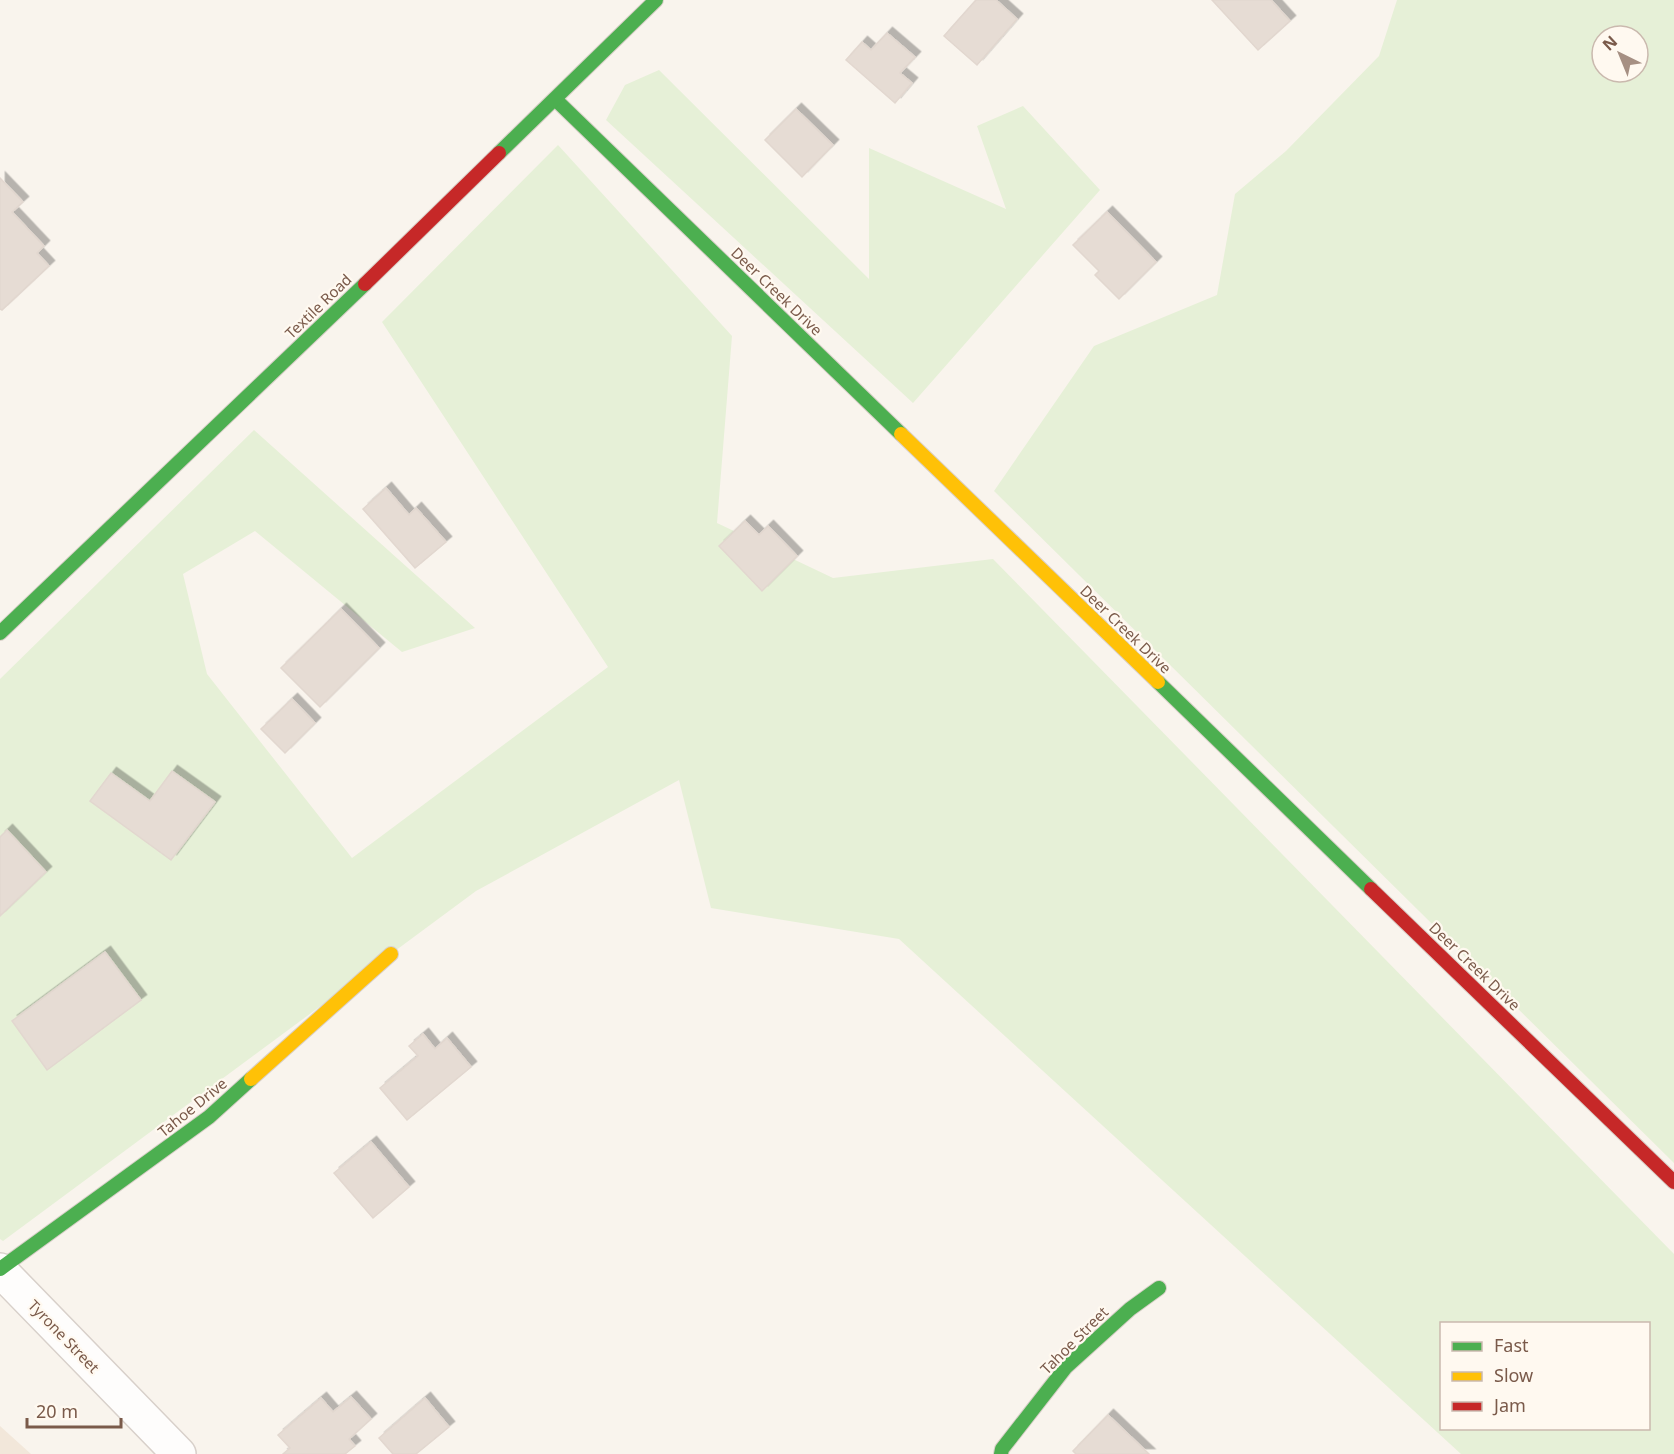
<svg xmlns="http://www.w3.org/2000/svg" width="1674" height="1454" font-family="'Noto Sans',sans-serif">
<style>
.residential{fill:#f2e7da}
.green{fill:#e6f0d7;fill-rule:evenodd}
.building{fill:#e6dcd4;stroke:#e2d7cf;stroke-width:1.5;filter:url(#shadow)}
.lines{fill:none;stroke-linecap:round;stroke-linejoin:round}
.street-casing{stroke:#d8d0ca;stroke-width:36}
.fast-casing{stroke:#d9d0c9;stroke-width:16}
.slow-casing{stroke:#d9d0c9;stroke-width:16}
.jam-casing{stroke:#d9d0c9;stroke-width:16}
.street{stroke:#fefdfc;stroke-width:33}
.fast{stroke:#4caf50;stroke-width:14}
.slow{stroke:#ffc107;stroke-width:14}
.jam{stroke:#c62828;stroke-width:14}
.labels{text-anchor:middle;dominant-baseline:central;stroke-width:4.5;stroke-linejoin:round;paint-order:stroke}
.street-label{font-size:15px;fill:#7a5a4a;stroke:#fff9f0}
</style>
<defs>
<filter id="shadow"><feDropShadow dx="5.5" dy="-5.5" stdDeviation="0" flood-color="#0004"/></filter>
</defs>
<rect width="100%" height="100%" fill="#f9f4ed"/>
<path class="residential" d="M 0,1426 L 31,1454 L 0,1454 Z"/>
<g class="green">
<path d="M 1397,0 L 1674,0 L 1674,1163 L 994,491 L 1094,346 L 1217,295 L 1235,194 L 1286,151 L 1379,56 ZM 1602,36 L 1638,36 L 1638,72 L 1602,72 Z"/>
<path d="M 659,70 L 869,279 L 869,148 L 1006,209 L 977,126 L 1023,106 L 1100,190 L 913,403 L 606,120 L 625,85 Z"/>
<path d="M 558,145 L 732,336 L 717,523 L 833,578 L 993,559 L 1674,1254 L 1674,1454 L 1461,1454 L 899,939 L 711,908 L 679,780 L 476,891 L 3,1241 L 0,1239 L 0,679 L 254,430 L 475,628 L 402,652 L 255,531 L 183,574 L 207,674 L 352,858 L 608,667 L 382,322 ZM 1442,1324 L 1648,1324 L 1648,1428 L 1442,1428 Z"/>
</g>
<g class="building">
<path d="M 976,0 L 996,0 L 1017,19 L 977,65 L 944,36 Z"/>
<path d="M 1212,0 L 1271,0 L 1290,21 L 1258,50 Z"/>
<path d="M 887,33 L 915,57 L 900,73 L 912,83 L 895,103 L 846,60 L 862,42 L 871,50 Z"/>
<path d="M 796,109 L 833,145 L 802,177 L 765,140 Z"/>
<path d="M 0,178 L 23,202 L 12,212 L 44,246 L 37,253 L 49,266 L 2,310 L 0,309 Z"/>
<path d="M 1107,212 L 1156,262 L 1119,299 L 1095,275 L 1099,271 L 1073,245 Z"/>
<path d="M 386,488 L 409,515 L 416,508 L 446,542 L 415,568 L 363,509 Z"/>
<path d="M 745,521 L 759,535 L 768,526 L 797,556 L 762,591 L 719,546 Z"/>
<path d="M 341,609 L 379,648 L 320,707 L 281,668 Z"/>
<path d="M 292,699 L 315,723 L 285,753 L 261,729 Z"/>
<path d="M 172,771 L 215,802 L 171,860 L 90,801 L 111,773 L 150,801 Z"/>
<path d="M 7,830 L 46,872 L 0,916 L 0,837 Z"/>
<path d="M 105,952 L 141,1000 L 47,1070 L 12,1021 Z"/>
<path d="M 423,1034 L 435,1049 L 447,1038 L 471,1067 L 407,1120 L 380,1088 L 418,1056 L 409,1046 Z"/>
<path d="M 371,1142 L 409,1187 L 373,1218 L 334,1173 Z"/>
<path d="M 351,1397 L 371,1419 L 349,1439 L 355,1446 L 345,1454 L 283,1454 L 290,1448 L 278,1435 L 321,1398 L 333,1412 Z"/>
<path d="M 425,1398 L 449,1427 L 416,1454 L 393,1454 L 379,1438 Z"/>
<path d="M 1108,1415 L 1149,1454 L 1076,1454 L 1073,1451 Z"/>
</g>
<g class="lines">
<g class="street-casing">
<path id="street" d="M 0,1270 L 179,1454"/>
</g>
<g class="fast-casing">
<g id="fast">
<path d="M 555,99 L 901,434"/>
<path d="M 499,153 L 656,0"/>
<path d="M 0,633 L 365,284"/>
<path d="M 1158,682 L 1371,889"/>
<path d="M 0,1269 L 209,1117 L 251,1079"/>
<path d="M 1001,1454 L 1002,1449 L 1066,1367 L 1130,1309 L 1159,1288"/>
</g>
</g>
<g class="slow-casing">
<g id="slow">
<path d="M 901,434 L 1158,682"/>
<path d="M 251,1079 L 391,954"/>
</g>
</g>
<g class="jam-casing">
<g id="jam">
<path d="M 365,284 L 499,153"/>
<path d="M 1371,889 L 1674,1182"/>
</g>
</g>
<use href="#street" class="street"/>
<use href="#fast" class="fast"/>
<use href="#slow" class="slow"/>
<use href="#jam" class="jam"/>
</g>
<g class="labels">
<g class="street-label">
<text transform="translate(777 291) rotate(44)">Deer Creek Drive</text>
<text transform="translate(318 306) rotate(-44)">Textile Road</text>
<text transform="translate(1126 629) rotate(44)">Deer Creek Drive</text>
<text transform="translate(1475 966) rotate(44)">Deer Creek Drive</text>
<text transform="translate(192 1107) rotate(-39)">Tahoe Drive</text>
<text transform="translate(64 1336) rotate(46)">Tyrone Street</text>
<text transform="translate(1074 1340) rotate(-45)">Tahoe Street</text>
</g>
</g>
<rect x="1440" y="1322" width="210" height="108" fill="#fff9f0" stroke="#cab9ae" stroke-width="1.5"/>
<rect x="1452" y="1342" width="30" height="9" fill="#4caf50" stroke="#cab9ae" stroke-width="1.5"/>
<text x="1494" y="1352" font-size="18" fill="#7a5a4a">Fast</text>
<rect x="1452" y="1372" width="30" height="9" fill="#ffc107" stroke="#cab9ae" stroke-width="1.5"/>
<text x="1494" y="1382" font-size="18" fill="#7a5a4a">Slow</text>
<rect x="1452" y="1402" width="30" height="9" fill="#c62828" stroke="#cab9ae" stroke-width="1.5"/>
<text x="1494" y="1412" font-size="18" fill="#7a5a4a">Jam</text>
<g transform="translate(1620 54) rotate(317)"><circle r="28" fill="#fff9f0" stroke="#cab9ae" stroke-width="1.5"/>
<path d="M0-4.5L10 22L0 15L-10 22Z" fill="#a69083"/>
<text y="-9" font-size="16" font-weight="bold" text-anchor="middle" fill="#7a5a4a">N</text>
</g>
<path d="M27 1418v9h94v-9" fill="none" stroke="#7a5a4a" stroke-width="3"/>
<text x="36" y="1418" font-size="18" fill="#7a5a4a" stroke="#fff9f0" stroke-width="4.5" paint-order="stroke">20 m</text>
</svg>
